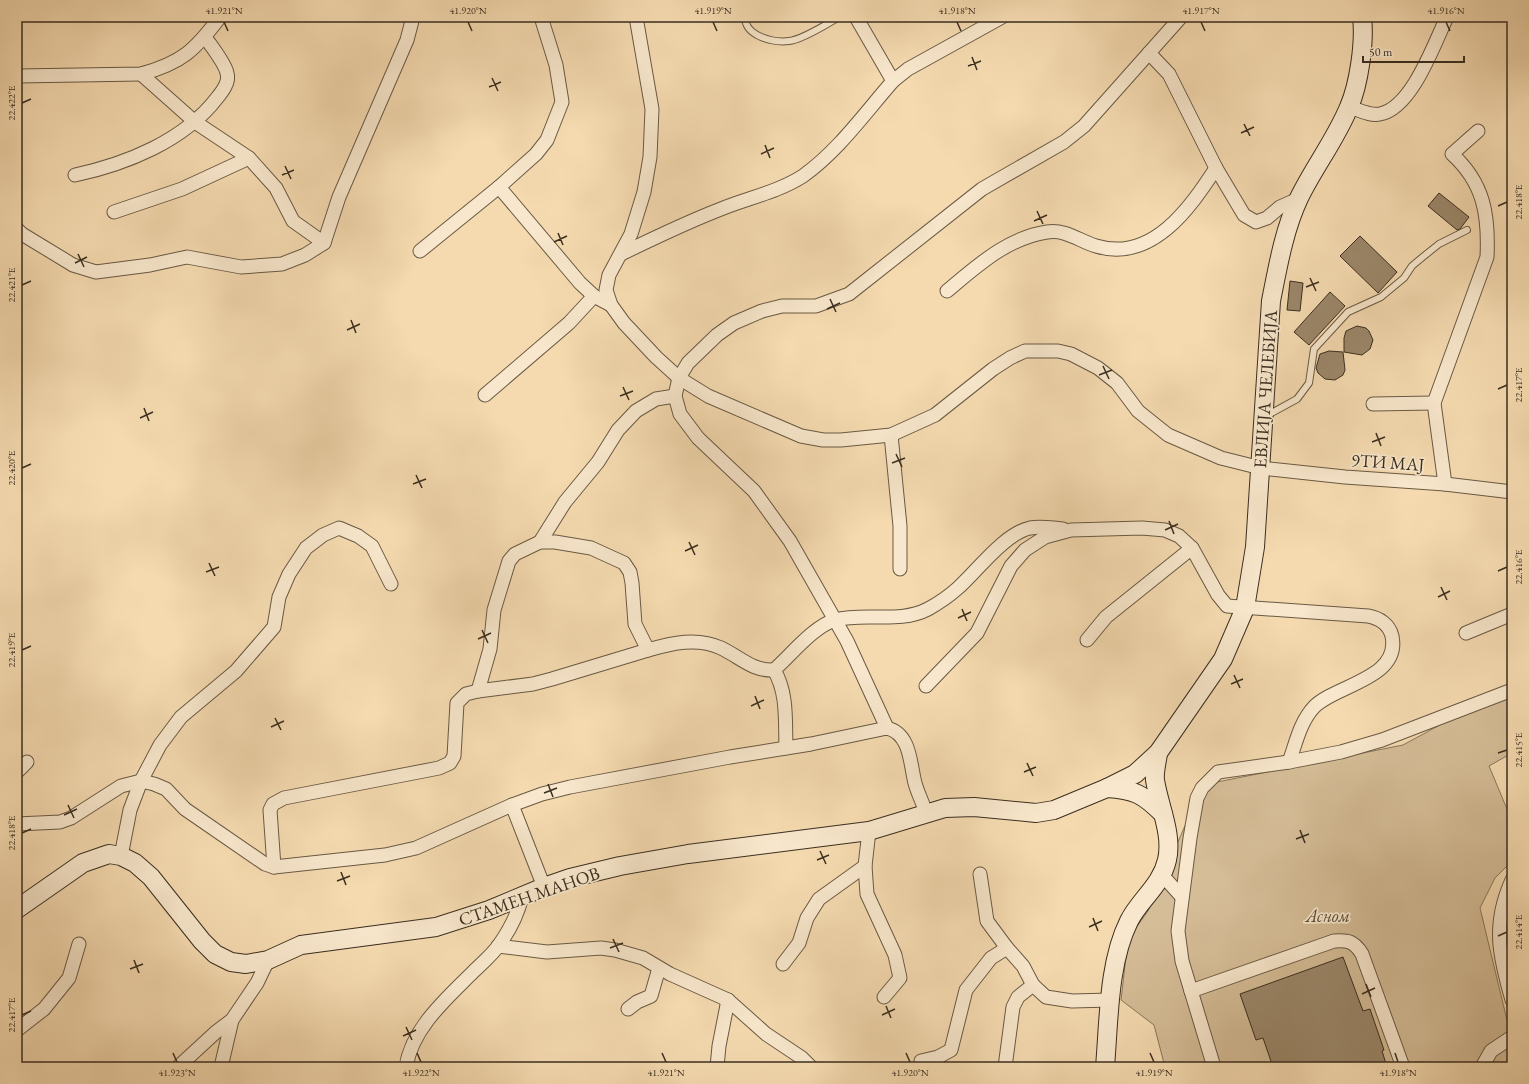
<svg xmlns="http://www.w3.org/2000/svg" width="1529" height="1084" font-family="'EB Garamond',serif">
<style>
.green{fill:#d5bd97;stroke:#88765b}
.building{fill:#9b876a;stroke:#3a2e1f}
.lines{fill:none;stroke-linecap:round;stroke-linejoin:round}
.lane-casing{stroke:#695943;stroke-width:8}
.street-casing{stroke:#695943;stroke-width:15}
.secondary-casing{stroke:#3a2e1f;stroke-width:20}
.lane{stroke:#f8e7cc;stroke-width:6}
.street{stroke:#f8e7cc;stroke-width:13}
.secondary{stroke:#f8e7cc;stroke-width:18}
.ticks{fill:none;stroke:#3a2e1f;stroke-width:1.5}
.labels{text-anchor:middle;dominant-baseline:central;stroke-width:3.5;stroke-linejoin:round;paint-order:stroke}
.street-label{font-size:18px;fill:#3a2e1f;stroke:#f8e7cc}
.park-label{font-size:18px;font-style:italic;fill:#594b37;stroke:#f8e7cc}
.neatline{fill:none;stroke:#3a2e1f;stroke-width:1.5}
.ticks-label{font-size:10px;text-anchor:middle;fill:#3a2e1f}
</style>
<rect width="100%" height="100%" fill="#f5dab0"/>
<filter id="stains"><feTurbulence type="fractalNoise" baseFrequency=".005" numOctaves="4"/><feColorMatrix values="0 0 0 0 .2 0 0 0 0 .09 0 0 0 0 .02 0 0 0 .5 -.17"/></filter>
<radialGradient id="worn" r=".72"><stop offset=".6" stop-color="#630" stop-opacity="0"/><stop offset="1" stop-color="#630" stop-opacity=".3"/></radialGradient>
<path class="green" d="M 1512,696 L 1512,753 L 1489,766 L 1512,821 L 1512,861 L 1495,878 L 1480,908 L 1512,1041 L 1512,1067 L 1165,1067 L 1154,1025 L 1121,1000 L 1128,939 L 1148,911 L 1197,798 L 1212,783 L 1403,745 L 1462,713 Z"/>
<g class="building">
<path d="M 1439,193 L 1469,217 L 1460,229 L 1457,230 L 1428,206 Z"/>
<path d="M 1360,236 L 1397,272 L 1378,293 L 1340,256 Z"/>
<path d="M 1290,281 L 1303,283 L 1300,311 L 1287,310 Z"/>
<path d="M 1330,292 L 1345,306 L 1309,345 L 1294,332 Z"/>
<path d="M 1357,326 L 1366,328 L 1369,331 L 1373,340 L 1370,349 L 1362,355 L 1344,352 L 1344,338 L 1346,331 Z"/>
<path d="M 1329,351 L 1343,352 L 1345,370 L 1343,375 L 1335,380 L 1325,379 L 1318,373 L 1316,368 L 1320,354 Z"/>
<path d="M 1343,957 L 1363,1011 L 1370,1009 L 1384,1050 L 1382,1051 L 1387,1067 L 1273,1067 L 1263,1038 L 1256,1040 L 1240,994 Z"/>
</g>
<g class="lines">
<g class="lane-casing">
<g id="lane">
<path d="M 745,17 C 745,36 773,43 789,41 C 802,40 827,24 839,17"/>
<path d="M 1266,416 L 1297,399 L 1309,383 L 1314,349 L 1348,312 L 1381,297 L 1404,278 L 1412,266 L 1424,256 L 1439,244 L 1467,230"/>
</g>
</g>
<g class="street-casing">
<g id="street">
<path d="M 636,17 L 652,109 L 650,157 L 644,192 L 631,234 L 609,275 L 606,290 L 611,305 L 624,323 L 656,357 L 679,378 L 708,396 L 801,436 L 823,440 L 841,440 L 891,435 L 935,415 L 993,369 L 1010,358 L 1025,351 L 1058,351 L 1071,354 L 1098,368 L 1117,383 L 1138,411 L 1168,435 L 1221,458 L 1261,468 L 1345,477 L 1445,484 L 1512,492"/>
<path d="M 1149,53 L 1169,74 L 1216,168 L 1244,215 L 1256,222 L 1267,218 L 1280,207 L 1298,199"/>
<path d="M 17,76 L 141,74 C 182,63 195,50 220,17"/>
<path d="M 893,81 L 908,69 L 1002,17"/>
<path d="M 1350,107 C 1359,110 1370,116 1380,114 C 1412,108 1434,44 1447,17"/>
<path d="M 75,175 C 126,164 184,141 217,98 C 222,92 230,82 227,73 C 225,63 211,46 205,37"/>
<path d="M 499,187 L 580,283 L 594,296 L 611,305"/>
<path d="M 114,212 L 182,189 L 249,158 L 195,122 L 141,74"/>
<path d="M 17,229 L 22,234 L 73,265 L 96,272 L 150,265 L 187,257 L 241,267 L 282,264 L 305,255 L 324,243 L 293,221 L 276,188 L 249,158"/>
<path d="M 324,243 L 339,197 L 407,40 L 413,17"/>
<path d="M 420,251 L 499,187 L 536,154 L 547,140 L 562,102 L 556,65 L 541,17"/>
<path d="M 621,254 C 654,238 687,222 721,209 C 748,198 778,192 803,176 C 839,150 864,114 893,81 L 856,17"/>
<path d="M 947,291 C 977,266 1007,238 1047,232 C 1066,229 1079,241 1096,246 C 1152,263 1190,208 1216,168"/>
<path d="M 485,395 L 569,323 L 594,296"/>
<path d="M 1373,404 L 1434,403"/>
<path d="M 891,435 L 900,526 L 900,569"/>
<path d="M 1445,484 L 1434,403 L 1487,257 C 1489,215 1484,183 1452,154 L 1478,131"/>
<path d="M 540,542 L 565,502 L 598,462 L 618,430 L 636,411 L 656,399 L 675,396"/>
<path d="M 1466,633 L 1512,614"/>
<path d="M 1087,640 L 1106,617 L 1192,548"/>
<path d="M 926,686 L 977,633 L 1011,566 L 1025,550 L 1045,537 L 1071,530 L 1142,528 L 1165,530 L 1179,536 L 1192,548 L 1218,595 L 1227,606 L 1368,616 C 1379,618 1389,624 1392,636 C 1401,679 1335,685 1314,707 C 1300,722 1296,743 1289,762"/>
<path d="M 478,691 L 533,684 L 552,679 L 648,650"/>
<path d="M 887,728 L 847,641 L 790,541 L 754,491 L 698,438 L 680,414 L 675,396 L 679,378 L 688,363 L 717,335 L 734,323 L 762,311 L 782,306 L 816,306 L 849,294 L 982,189 L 1064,142 L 1084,126 L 1181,17"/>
<path d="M 786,748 C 785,722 788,693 774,670 C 791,655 814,626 835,620 C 866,612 899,624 928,609 C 939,603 949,596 958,588 C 978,570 1004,534 1030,528 C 1041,526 1052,528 1063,529"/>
<path d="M 17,772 L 27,762"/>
<path d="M 512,805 L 544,887"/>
<path d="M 17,824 L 60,822 L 71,818 L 121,786 L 141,781 L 154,784 L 166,789 L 185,809 L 265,864 L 274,867 L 385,855 L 416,848 L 512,805 L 542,794 L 570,787 L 730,757 L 811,744 L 887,728 C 911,734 910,764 915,783 C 918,794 923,803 926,813"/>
<path d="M 869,831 L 865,866 L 867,894 L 895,955 L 900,978 L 884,997"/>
<path d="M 121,856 L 130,810 L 141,781 L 160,745 L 181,717 L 236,671 L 274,627 L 279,597 L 289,574 L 306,548 L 323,535 L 339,528 L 358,536 L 372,546 L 391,584"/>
<path d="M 274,867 L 270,810 L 273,804 L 284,798 L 439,768 L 450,763 L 454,756 L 457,703 L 466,694 L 478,691 L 490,649 L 494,610 L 509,561 L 515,554 L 540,542 L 555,542 L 591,548 L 624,563 L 630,572 L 632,583 L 635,624 L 648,650 C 672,643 697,637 721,648 C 740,657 752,671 774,670"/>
<path d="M 980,874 L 987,921 L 1007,948"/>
<path d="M 1163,876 L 1182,897"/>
<path d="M 1512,880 C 1492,924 1499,955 1512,1000"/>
<path d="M 498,946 L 547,952 L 601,948 L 615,950 L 643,958 L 670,974 L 728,1000 L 766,1034 L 802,1058 L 811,1067"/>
<path d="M 783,964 L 799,943 L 807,918 L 819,899 L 865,866"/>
<path d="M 1191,991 L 1334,941 C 1348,940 1354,941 1362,954 L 1403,1067"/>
<path d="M 628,1009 L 637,1002 L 651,996 L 659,968"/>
<path d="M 17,1030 L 44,1009 L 69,978 L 79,944"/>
<path d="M 921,1061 L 938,1057 L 951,1050 L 966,990 L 991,958 L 1007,948 L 1023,966 L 1033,985"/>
<path d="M 178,1067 L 216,1032 L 232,1020"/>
<path d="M 221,1067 L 232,1020 L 257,983 L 268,960"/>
<path d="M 406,1067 C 412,1028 447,998 473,972 C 482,963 492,955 499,945 C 509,931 518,914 522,896"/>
<path d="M 717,1067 L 719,1046 L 728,1000"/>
<path d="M 1005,1067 L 1013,1007 L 1018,997 L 1033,985 L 1046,997 L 1072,1001 L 1111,1000"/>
<path d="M 1214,1067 L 1182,961 L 1178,931 L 1190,838 L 1197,798 L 1202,788 L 1218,772 L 1289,762 L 1341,752 L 1382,740 L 1512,690"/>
<path d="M 1482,1067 L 1491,1051 L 1512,1037"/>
</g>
</g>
<g class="secondary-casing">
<g id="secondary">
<path d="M 1107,788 C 1135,790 1143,794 1163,814"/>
<path d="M 17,909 L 83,863 L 109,854 L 121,856 L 135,863 L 151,877 L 202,941 L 215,954 L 231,962 L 246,964 L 268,960 L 301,945 L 436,927 L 489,910 L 544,887 L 570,878 L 620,866 L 688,854 L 869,831 L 945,808 L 974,807 L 1036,813 L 1054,810 L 1107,788 L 1135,774 L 1158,753 L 1223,659 L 1245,608 L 1255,547 L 1271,301 C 1278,266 1284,230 1299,198 C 1314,167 1336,139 1349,107 C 1359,84 1365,42 1362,17"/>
<path d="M 1105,1067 C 1109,1021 1108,963 1129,921 C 1140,899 1161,886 1167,860 C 1173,834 1159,806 1155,780 C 1154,772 1157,762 1158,753"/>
</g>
</g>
<use href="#lane" class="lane"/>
<use href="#street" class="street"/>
<use href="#secondary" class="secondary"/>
</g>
<path class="ticks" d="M 224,22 L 228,31M 468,22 L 472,31M 713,22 L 717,31M 957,22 L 961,31M 1201,22 L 1205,31M 1446,22 L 1450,31M 972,57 L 977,70M 968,66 L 981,61M 492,78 L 498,91M 489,87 L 501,82M 22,103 L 31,99M 1244,124 L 1250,136M 1241,133 L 1254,127M 765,145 L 770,158M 761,154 L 774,148M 285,166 L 291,179M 282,175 L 294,170M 1498,206 L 1507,202M 1037,211 L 1043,224M 1034,221 L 1047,215M 558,233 L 563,245M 554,242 L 567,236M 78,254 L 84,267M 75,263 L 87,257M 1310,278 L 1316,291M 22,285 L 31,281M 1306,287 L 1319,282M 830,299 L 836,312M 827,309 L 840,303M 351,320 L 356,333M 347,330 L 360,324M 1103,366 L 1109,379M 1099,375 L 1112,370M 623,387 L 629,400M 1498,389 L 1507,385M 620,396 L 633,391M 144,408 L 149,421M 140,418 L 153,412M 1376,433 L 1381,446M 1372,442 L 1385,437M 896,454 L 902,467M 892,463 L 905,458M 22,468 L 31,464M 416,475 L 422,488M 413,484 L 426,479M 1169,521 L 1174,534M 1165,530 L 1178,524M 689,542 L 695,555M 685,551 L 698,545M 209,563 L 215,576M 1498,571 L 1507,567M 206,572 L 219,567M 1441,587 L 1447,600M 1438,597 L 1450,591M 962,609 L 967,621M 958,618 L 971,612M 482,630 L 488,643M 478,639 L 491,633M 22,650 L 31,646M 1234,675 L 1240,688M 1231,684 L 1243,679M 755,696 L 760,709M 751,706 L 764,700M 275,718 L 281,730M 271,727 L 284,721M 1498,753 L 1507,750M 1027,763 L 1033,776M 1024,772 L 1036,767M 548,784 L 553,797M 544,793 L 557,788M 68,805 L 74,818M 64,815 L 77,809M 1300,830 L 1305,843M 22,833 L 31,829M 1296,839 L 1309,834M 820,851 L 826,864M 817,860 L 829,855M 341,872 L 346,885M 337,881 L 350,876M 1093,918 L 1098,931M 1089,927 L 1102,921M 1498,936 L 1507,932M 613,939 L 619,952M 610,948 L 623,943M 134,960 L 139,973M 130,969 L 143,964M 1366,984 L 1371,997M 1362,994 L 1375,988M 886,1006 L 891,1018M 22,1015 L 31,1011M 882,1015 L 895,1009M 406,1027 L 412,1040M 403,1036 L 416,1030M 173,1053 L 177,1062M 417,1053 L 421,1062M 662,1053 L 666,1062M 906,1053 L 910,1062M 1150,1053 L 1154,1062M 1395,1053 L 1398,1062"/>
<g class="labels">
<g class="street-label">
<text transform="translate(1265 389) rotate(-86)">ЕВЛИЈА ЧЕЛЕБИЈА</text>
<text transform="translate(1388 462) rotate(4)">9ТИ МАЈ</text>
<text transform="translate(529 896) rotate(-19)">СТАМЕН МАНОВ</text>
</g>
<g class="park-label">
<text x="1328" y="915">Асном</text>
</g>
</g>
<rect width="1529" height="1084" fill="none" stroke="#f5dab0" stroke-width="44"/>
<path d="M1363 56v6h101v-6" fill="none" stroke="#3a2e1f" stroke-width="2"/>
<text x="1369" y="56" font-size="12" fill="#3a2e1f" stroke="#f8e7cc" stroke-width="3" paint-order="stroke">50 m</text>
<rect x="22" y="22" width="1485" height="1040" class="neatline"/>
<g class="ticks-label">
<text x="224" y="14">41.921°N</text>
<text x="468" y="14">41.920°N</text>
<text x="713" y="14">41.919°N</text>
<text x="957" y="14">41.918°N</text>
<text x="1201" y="14">41.917°N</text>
<text x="1446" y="14">41.916°N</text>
<text transform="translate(11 103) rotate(-90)" y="4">22.422°E</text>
<text transform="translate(1518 202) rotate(-90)" y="4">22.418°E</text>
<text transform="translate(11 285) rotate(-90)" y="4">22.421°E</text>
<text transform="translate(1518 385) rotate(-90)" y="4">22.417°E</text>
<text transform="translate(11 468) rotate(-90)" y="4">22.420°E</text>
<text transform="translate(1518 567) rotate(-90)" y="4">22.416°E</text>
<text transform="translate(11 650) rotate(-90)" y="4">22.419°E</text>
<text transform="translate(1518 750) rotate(-90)" y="4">22.415°E</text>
<text transform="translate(11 833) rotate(-90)" y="4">22.418°E</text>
<text transform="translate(1518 932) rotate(-90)" y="4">22.414°E</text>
<text transform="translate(11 1015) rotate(-90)" y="4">22.417°E</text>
<text x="177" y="1076">41.923°N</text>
<text x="421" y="1076">41.922°N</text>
<text x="666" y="1076">41.921°N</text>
<text x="910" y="1076">41.920°N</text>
<text x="1154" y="1076">41.919°N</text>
<text x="1398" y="1076">41.918°N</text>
</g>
<rect width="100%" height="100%" filter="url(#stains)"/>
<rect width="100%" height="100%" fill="url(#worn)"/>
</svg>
